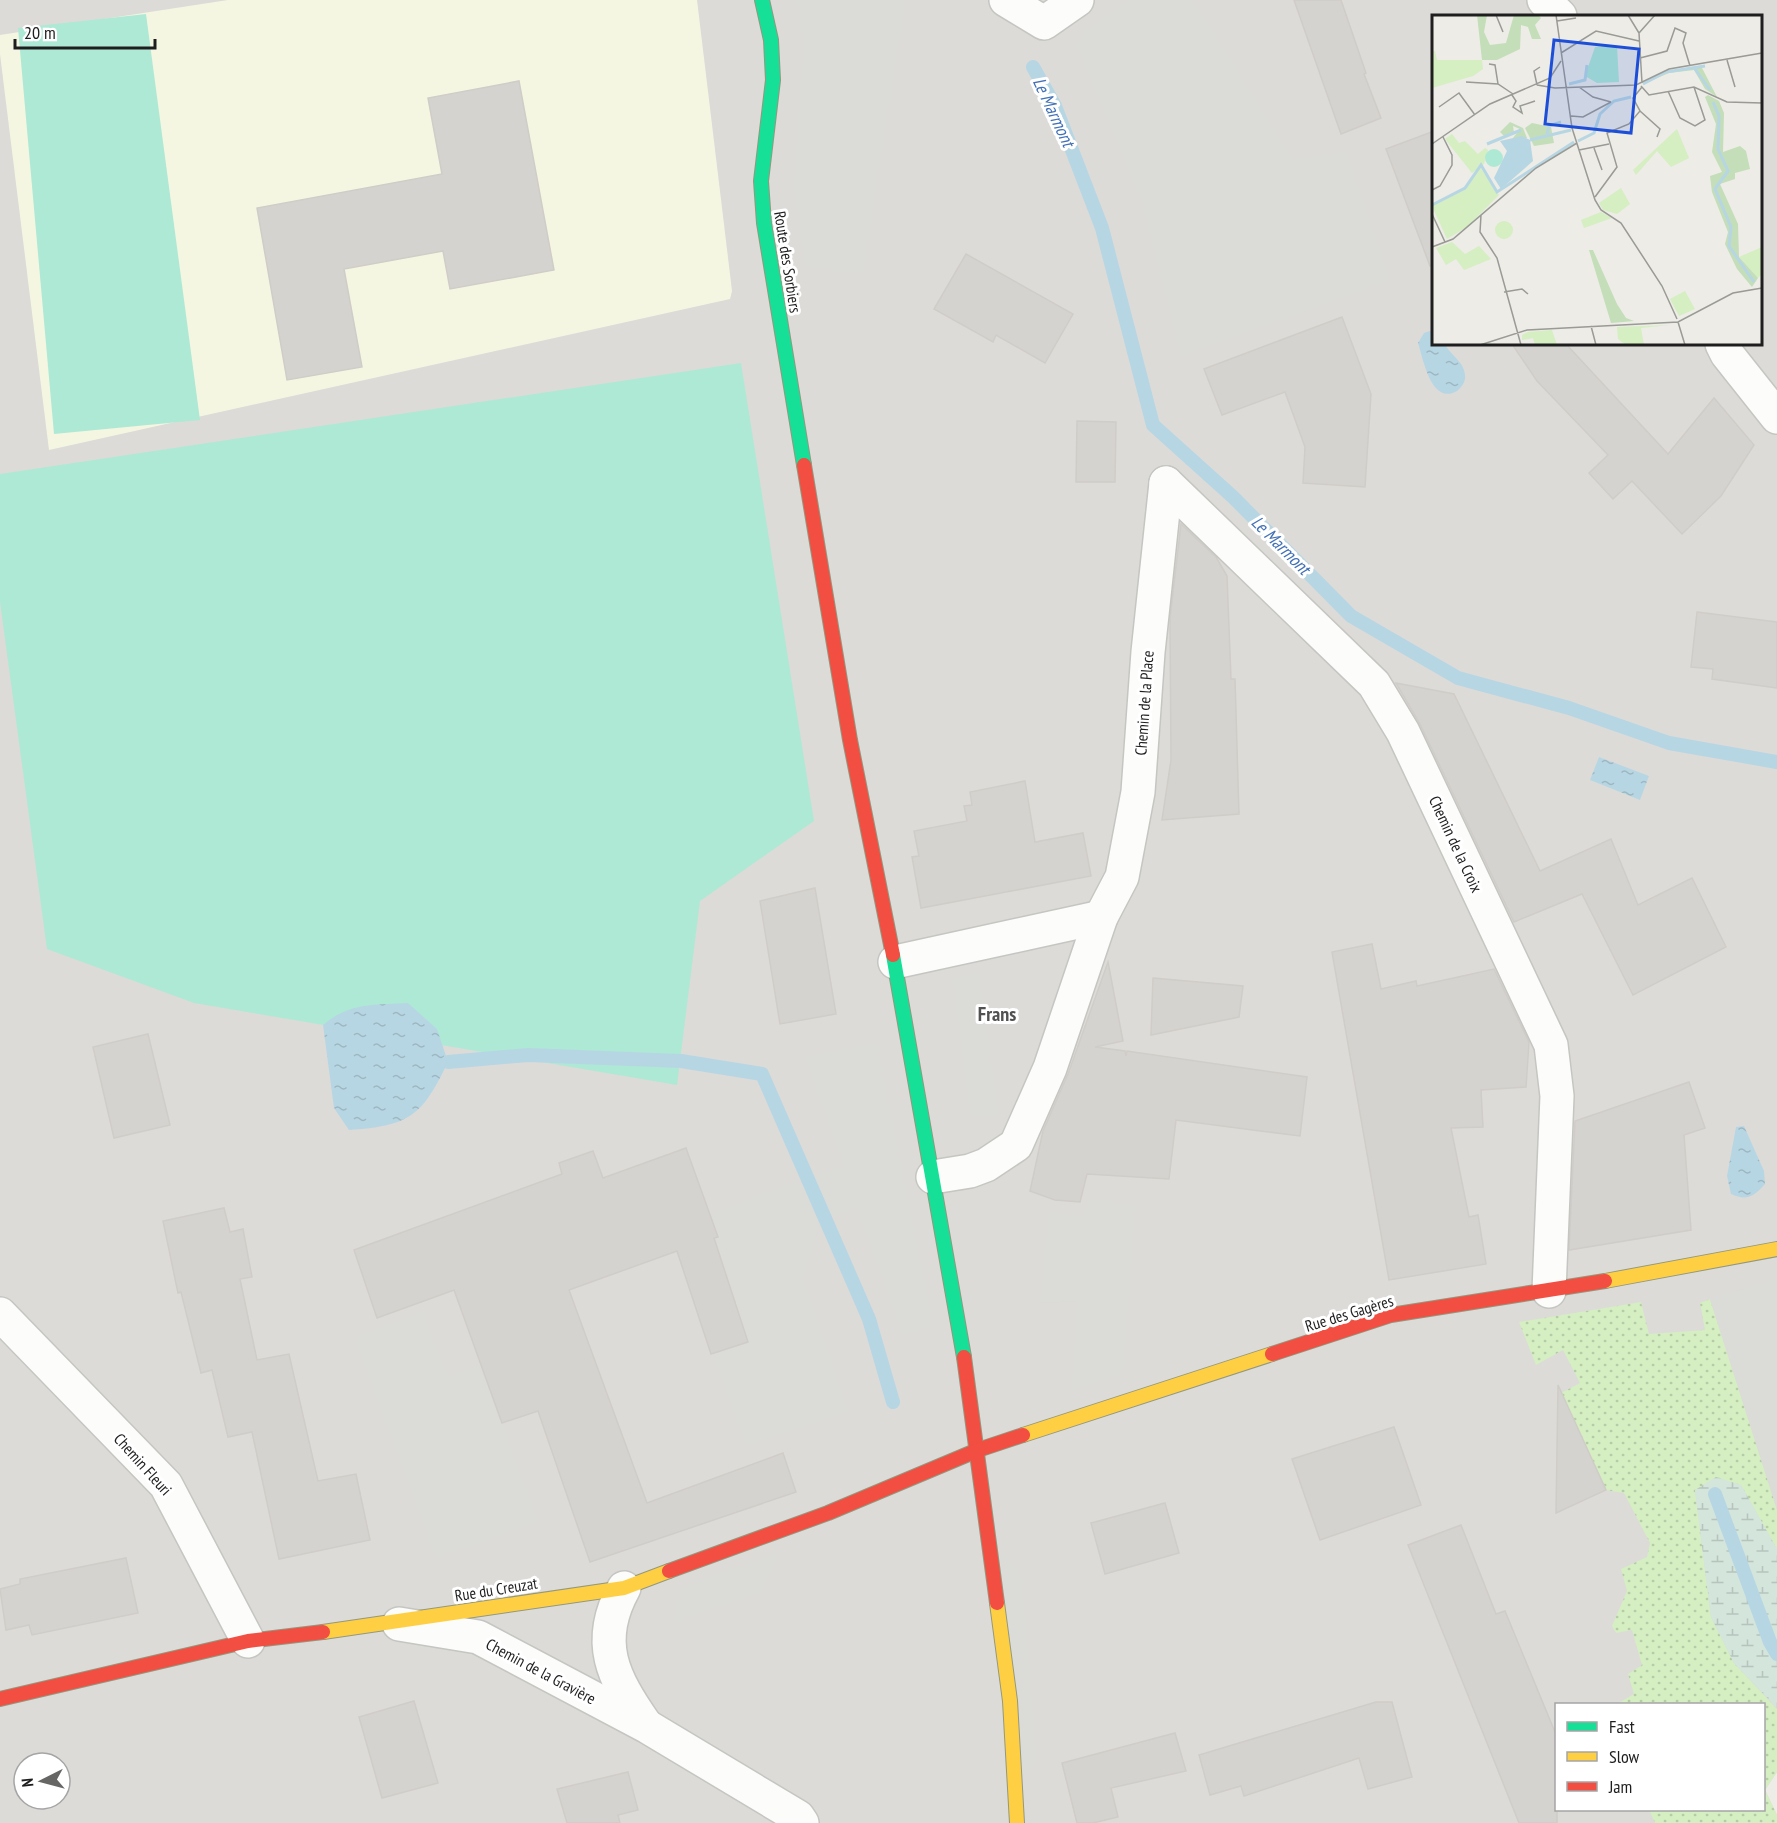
<svg xmlns="http://www.w3.org/2000/svg" width="1777" height="1823" font-family="'PT Sans Narrow',sans-serif">
<style>
.residential{fill:#dcdbd8;fill-rule:evenodd}
.education{fill:#f5f6e2}
.grass{fill:url(#grass-dots)}
.wetland{fill:url(#wetland-marsh)}
.pitch{fill:#aee9d5}
.parking{fill:#dbdbd8}
.water{fill:url(#water-ripples)}
.lines{fill:none;stroke-linecap:round;stroke-linejoin:round}
.stream{stroke:#b7d6e3;stroke-width:14}
.building{fill:#d5d3cf;stroke:#d0cdc8;stroke-width:1.5}
.street-casing{stroke:#c5c5c2;stroke-width:36}
.fast-casing{stroke:#93987e;stroke-width:16}
.slow-casing{stroke:#93987e;stroke-width:16}
.jam-casing{stroke:#93987e;stroke-width:16}
.street{stroke:#fcfcfb;stroke-width:33}
.fast{stroke:#16e098;stroke-width:14}
.slow{stroke:#ffcf43;stroke-width:14}
.jam{stroke:#f24e42;stroke-width:14}
.labels{text-anchor:middle;dominant-baseline:central;stroke-width:6;stroke-linejoin:round;paint-order:stroke}
.street-label{font-size:16px;fill:#1e1e1e;stroke:#fff}
.water-label{font-size:18px;font-style:italic;fill:#4271b6;stroke:#fff}
.quarter-label{font-size:20px;font-weight:bold;fill:#515151;stroke:#fff}
.inset-river{fill:none;stroke:#b7d6e3;stroke-width:3}
.inset-road{fill:none;stroke:#9a9a96;stroke-width:1.5}
.view{fill:#1d4ed8;fill-opacity:0.15;stroke:#1d4ed8;stroke-width:3}
.inset-edge{fill:none;stroke:#1e1e1e;stroke-width:3}
</style>
<defs>
<pattern id="grass-dots" width="8" height="8" patternUnits="userSpaceOnUse" patternTransform="scale(1.5)"><rect width="8" height="8" fill="#d5eec2"/><path d="M2 2h.1M6 6h.1" fill="none" stroke="#b6cca6" stroke-width="1.8" stroke-linecap="round"/></pattern>
<pattern id="wetland-marsh" width="20" height="14" patternUnits="userSpaceOnUse" patternTransform="scale(1.5)"><rect width="20" height="14" fill="#d4e5dc"/><path d="M1 5h8M5 5V1M11 12h8M15 12V8" fill="none" stroke="#b6c4bc"/></pattern>
<pattern id="water-ripples" width="26" height="14" patternUnits="userSpaceOnUse" patternTransform="scale(1.5)"><rect width="26" height="14" fill="#b7d6e3"/><path d="M2 4q2-2 4 0t4 0M15 11q2-2 4 0t4 0" fill="none" stroke="#9db7c2"/></pattern>
</defs>
<rect width="100%" height="100%" fill="#edece6"/>
<path class="residential" d="M 0,0 L 1777,0 L 1777,1772 L 1765,1790 L 1777,1815 L 1777,1823 L 0,1823 ZM 1434,16 L 1760,16 L 1760,344 L 1434,344 ZM 1556,1704 L 1764,1704 L 1764,1810 L 1556,1810 ZM 24,1763 L 60,1763 L 60,1799 L 24,1799 Z"/>
<path class="education" d="M 228,0 L 697,0 L 732,291 L 730,299 L 49,450 L 0,54 L 0,35 Z"/>
<path class="grass" d="M 1710,1299 L 1777,1509 L 1777,1549 L 1741,1485 L 1695,1490 L 1711,1617 L 1734,1663 L 1777,1709 L 1777,1772 L 1765,1790 L 1777,1815 L 1777,1823 L 1655,1823 L 1649,1810 L 1764,1810 L 1764,1704 L 1617,1704 L 1634,1694 L 1628,1674 L 1642,1665 L 1632,1630 L 1616,1633 L 1612,1626 L 1627,1591 L 1621,1569 L 1647,1557 L 1650,1543 L 1624,1493 L 1606,1490 L 1561,1393 L 1580,1383 L 1563,1350 L 1536,1365 L 1519,1322 L 1641,1302 L 1649,1334 L 1705,1330 L 1700,1303 Z"/>
<path class="wetland" d="M 1716,1477 L 1741,1485 L 1777,1549 L 1777,1708 L 1734,1663 L 1711,1617 L 1695,1490 Z"/>
<g class="pitch">
<path d="M 146,14 L 200,420 L 54,434 L 18,28 Z"/>
<path d="M 741,363 L 814,821 L 700,901 L 677,1085 L 194,1003 L 47,949 L 0,602 L 0,474 Z"/>
</g>
<g class="parking">
<path d="M 797,0 L 905,0 L 863,273 L 806,267 L 794,186 L 804,43 Z"/>
<path d="M 1130,0 L 1192,0 L 1292,159 L 1346,152 L 1390,280 L 1182,356 L 1139,192 L 1077,46 L 1086,30 Z"/>
<path d="M 979,973 L 998,1114 L 971,1118 L 953,978 Z"/>
<path d="M 876,1043 L 933,1326 L 903,1335 L 857,1206 L 821,1221 L 803,1279 L 848,1412 L 746,1445 L 677,1251 L 717,1237 L 710,1215 L 758,1195 L 844,1166 L 805,1057 Z"/>
<path d="M 1092,1198 L 1135,1205 L 1123,1373 L 1072,1390 L 1078,1301 L 1041,1303 L 1049,1212 L 1084,1216 Z"/>
<path d="M 1777,1279 L 1777,1510 L 1710,1299 Z"/>
<path d="M 423,1312 L 447,1377 L 480,1365 L 538,1521 L 436,1558 L 355,1337 Z"/>
<path d="M 1002,1551 L 1021,1574 L 1037,1761 L 1022,1778 Z"/>
<path d="M 780,1552 L 760,1593 L 673,1622 L 682,1587 Z"/>
</g>
<g class="water">
<path d="M 1433,330 L 1434,344 L 1445,344 C 1450,355 1464,361 1465,375 C 1466,381 1462,387 1457,391 C 1431,406 1423,358 1418,343 L 1424,333 Z"/>
<path d="M 1599,757 L 1649,776 L 1640,800 L 1590,780 Z"/>
<path d="M 408,1003 L 437,1029 L 448,1062 C 422,1116 410,1126 349,1130 L 334,1108 L 323,1025 C 350,1002 375,1005 408,1003 Z"/>
<path d="M 1744,1126 L 1764,1171 L 1765,1184 C 1754,1197 1746,1201 1731,1194 L 1727,1176 L 1736,1127 Z"/>
</g>
<g class="lines">
<g class="stream">
<path d="M 1033,67 L 1055,106 L 1102,228 L 1153,425 L 1233,497 L 1351,616 L 1458,678 L 1569,708 L 1669,743 L 1777,762"/>
<path d="M 448,1062 L 528,1055 L 681,1061 L 762,1074 L 869,1319 L 893,1402"/>
<path d="M 1715,1494 L 1770,1642 L 1777,1654"/>
</g>
</g>
<g class="building">
<path d="M 1294,0 L 1341,0 L 1366,73 L 1364,74 L 1381,118 L 1341,134 Z"/>
<path d="M 519,81 L 554,270 L 450,289 L 443,251 L 344,269 L 362,367 L 287,380 L 257,208 L 442,174 L 428,98 Z"/>
<path d="M 1434,131 L 1434,265 L 1430,266 L 1386,149 Z"/>
<path d="M 966,254 L 1073,314 L 1045,363 L 996,335 L 993,342 L 934,309 Z"/>
<path d="M 1342,317 L 1371,394 L 1365,487 L 1303,483 L 1305,447 L 1285,392 L 1222,415 L 1204,369 Z"/>
<path d="M 1512,344 L 1566,344 L 1668,454 L 1714,398 L 1754,445 L 1721,496 L 1682,534 L 1632,481 L 1613,499 L 1589,473 L 1608,455 L 1537,381 Z"/>
<path d="M 1077,421 L 1116,422 L 1115,482 L 1076,482 Z"/>
<path d="M 1181,524 L 1216,557 L 1227,576 L 1231,679 L 1235,679 L 1239,814 L 1162,820 L 1171,760 L 1170,618 Z"/>
<path d="M 1697,612 L 1777,622 L 1777,688 L 1712,679 L 1713,669 L 1691,667 Z"/>
<path d="M 1396,683 L 1454,694 L 1540,871 L 1611,839 L 1638,905 L 1692,878 L 1726,947 L 1633,995 L 1582,894 L 1514,922 L 1420,724 Z"/>
<path d="M 1025,781 L 1035,842 L 1083,833 L 1091,876 L 921,908 L 912,857 L 919,856 L 914,831 L 967,821 L 964,806 L 972,805 L 970,792 Z"/>
<path d="M 815,888 L 836,1014 L 780,1024 L 760,901 Z"/>
<path d="M 1372,944 L 1381,989 L 1416,981 L 1417,986 L 1494,969 L 1529,1042 L 1526,1087 L 1481,1090 L 1483,1127 L 1451,1128 L 1469,1217 L 1478,1215 L 1486,1264 L 1389,1280 L 1332,952 Z"/>
<path d="M 1108,962 L 1123,1041 L 1095,1047 L 1125,1051 L 1126,1056 L 1127,1051 L 1307,1077 L 1300,1136 L 1176,1120 L 1169,1179 L 1087,1174 L 1080,1202 L 1055,1200 L 1030,1191 L 1043,1131 L 1068,1074 Z"/>
<path d="M 1153,978 L 1243,986 L 1239,1017 L 1151,1035 Z"/>
<path d="M 148,1034 L 170,1125 L 114,1138 L 93,1047 Z"/>
<path d="M 1689,1082 L 1705,1128 L 1684,1135 L 1691,1230 L 1569,1250 L 1575,1121 Z"/>
<path d="M 686,1148 L 718,1237 L 714,1238 L 748,1342 L 711,1354 L 677,1251 L 569,1290 L 647,1503 L 783,1453 L 796,1492 L 590,1562 L 538,1411 L 502,1423 L 454,1290 L 377,1318 L 354,1250 L 562,1174 L 559,1163 L 593,1151 L 603,1178 Z"/>
<path d="M 224,1208 L 230,1232 L 243,1229 L 252,1277 L 240,1279 L 257,1360 L 289,1354 L 318,1481 L 356,1474 L 370,1540 L 279,1559 L 252,1432 L 228,1437 L 212,1370 L 201,1373 L 181,1292 L 178,1293 L 163,1221 Z"/>
<path d="M 1558,1385 L 1606,1490 L 1556,1513 Z"/>
<path d="M 1394,1427 L 1421,1505 L 1320,1540 L 1292,1459 Z"/>
<path d="M 1165,1503 L 1179,1553 L 1105,1574 L 1091,1523 Z"/>
<path d="M 1461,1525 L 1496,1614 L 1505,1611 L 1557,1737 L 1557,1823 L 1519,1823 L 1408,1545 Z"/>
<path d="M 126,1558 L 138,1613 L 32,1635 L 29,1625 L 6,1630 L 0,1589 L 20,1584 L 20,1579 Z"/>
<path d="M 414,1701 L 438,1783 L 382,1798 L 359,1717 Z"/>
<path d="M 1376,1702 L 1392,1702 L 1412,1777 L 1368,1789 L 1359,1758 L 1244,1796 L 1241,1786 L 1210,1795 L 1199,1755 Z"/>
<path d="M 1175,1733 L 1186,1771 L 1111,1788 L 1118,1817 L 1093,1823 L 1077,1823 L 1062,1763 Z"/>
<path d="M 628,1772 L 638,1810 L 618,1815 L 620,1823 L 567,1823 L 557,1789 Z"/>
</g>
<g class="lines">
<g class="street-casing">
<g id="street">
<path d="M 1006,0 L 1044,23 L 1077,0"/>
<path d="M 1544,0 L 1560,16"/>
<path d="M 1722,344 L 1727,354 L 1777,417"/>
<path d="M 1166,483 L 1374,684 L 1403,732 L 1551,1045 L 1557,1096 L 1549,1291"/>
<path d="M 895,962 L 1101,917"/>
<path d="M 933,1177 L 970,1171 L 986,1165 L 1016,1145 L 1050,1068 L 1101,917 L 1122,877 L 1138,792 L 1148,652 L 1166,483"/>
<path d="M 0,1314 L 166,1485 L 248,1641"/>
<path d="M 624,1588 C 594,1642 613,1678 645,1724"/>
<path d="M 399,1624 L 478,1637 L 648,1727 L 798,1817 L 802,1823"/>
</g>
</g>
<g class="fast-casing">
<g id="fast">
<path d="M 762,0 L 771,40 L 773,80 L 761,181 L 764,223 L 804,465"/>
<path d="M 893,955 L 964,1357"/>
</g>
</g>
<g class="slow-casing">
<g id="slow">
<path d="M 1605,1281 L 1777,1249"/>
<path d="M 1023,1435 L 1272,1354"/>
<path d="M 997,1603 L 1010,1701 L 1017,1823"/>
<path d="M 323,1632 L 624,1588 L 669,1571"/>
</g>
</g>
<g class="jam-casing">
<g id="jam">
<path d="M 804,465 L 850,740 L 893,955"/>
<path d="M 1272,1354 L 1391,1315 L 1605,1281"/>
<path d="M 964,1357 L 997,1603"/>
<path d="M 669,1571 L 828,1513 L 978,1450 L 1023,1435"/>
<path d="M 0,1699 L 248,1641 L 323,1632"/>
</g>
</g>
<use href="#street" class="street"/>
<use href="#fast" class="fast"/>
<use href="#slow" class="slow"/>
<use href="#jam" class="jam"/>
</g>
<g class="labels">
<g class="street-label">
<text transform="translate(788 262) rotate(81)">Route des Sorbiers</text>
<text transform="translate(1144 703) rotate(-86)">Chemin de la Place</text>
<text transform="translate(1456 844) rotate(65)">Chemin de la Croix</text>
<text transform="translate(1349 1313) rotate(-17)">Rue des Gagères</text>
<text transform="translate(143 1464) rotate(48)">Chemin Fleuri</text>
<text transform="translate(496 1589) rotate(-9)">Rue du Creuzat</text>
<text transform="translate(541 1671) rotate(28)">Chemin de la Gravière</text>
</g>
<g class="water-label">
<text transform="translate(1054 112) rotate(65)">Le Marmont</text>
<text transform="translate(1281 545) rotate(45)">Le Marmont</text>
</g>
<g class="quarter-label">
<text x="997" y="1014">Frans</text>
</g>
</g>
<g transform="translate(1432 15)">
<rect width="330" height="330" fill="#edece6"/>
<path d="M 0,36 L 3,36 L 5,45 L 50,45 L 51,54 L 41,61 L 0,73 ZM 245,114 L 257,143 L 239,152 L 225,136 L 204,160 L 201,155 ZM 20,119 L 27,128 L 33,126 L 46,139 L 53,133 L 56,135 L 52,149 L 40,158 L 13,124 ZM 48,152 L 67,180 L 35,212 L 15,224 L 0,191 L 34,174 ZM 189,173 L 198,189 L 185,199 L 171,195 L 167,188 ZM 169,197 L 180,203 L 152,213 L 149,205 ZM63 215a9 9 0 1 1 18 0a9 9 0 1 1-18 0ZM 20,227 L 33,239 L 47,231 L 59,244 L 32,255 L 24,244 L 14,250 L 4,233 ZM 330,232 L 330,259 L 326,263 L 307,242 ZM 253,276 L 263,294 L 247,301 L 238,284 ZM 238,310 L 209,313 L 212,330 L 194,330 L 186,324 L 185,312 ZM 120,315 L 125,330 L 103,330 L 101,323 L 90,325 L 90,320 L 96,317 Z" fill="#d5eec2"/>
<path d="M 45,0 L 55,0 L 52,17 L 58,30 L 74,28 L 82,0 L 106,0 L 109,3 L 103,10 L 109,24 L 100,24 L 96,12 L 89,10 L 88,34 L 65,45 L 50,45 ZM 269,51 L 285,82 L 273,74 L 262,55 L 237,58 L 211,69 L 238,56 ZM 276,80 L 287,86 L 292,98 L 291,137 L 308,131 L 314,136 L 318,154 L 303,158 L 303,164 L 288,169 L 306,209 L 307,242 L 326,263 L 320,272 L 305,254 L 293,229 L 296,217 L 280,177 L 278,161 L 290,157 L 280,137 L 284,109 L 273,82 ZM 78,107 L 91,113 L 95,123 L 81,123 L 88,114 L 81,111 L 82,118 L 72,121 L 68,117 ZM 100,108 L 119,112 L 122,128 L 102,131 L 93,113 ZM 157,235 L 161,235 L 185,289 L 194,303 L 202,306 L 179,308 Z" fill="#c3deb9"/>
<path d="M 185,31 L 187,67 L 165,68 L 153,61 L 163,32 ZM53 143a9 9 0 1 1 18 0a9 9 0 1 1-18 0Z" fill="#aee9d5"/>
<path d="M 90,121 L 98,125 L 101,146 L 69,174 L 62,163 L 75,136 L 68,126 Z" fill="#b7d6e3"/>
<path class="inset-river" d="M 263,54 L 278,75M 137,69 L 153,65 L 155,50M 211,69 L 234,57 L 273,51M 281,87 L 287,101 L 286,134 L 296,156 L 283,174 L 299,212 L 297,231 L 322,267M 115,119 L 117,111 L 129,107M 98,125 L 139,115M 146,126 L 162,118 L 168,99 L 182,86 L 199,82M 55,129 L 89,115M 0,190 L 33,173 L 49,150 L 65,177 L 142,127"/>
<path class="inset-road" d="M 64,0 L 71,17M 124,0 L 140,113 L 163,185 L 169,195 L 189,208 L 230,271 L 245,304M 196,0 L 207,18 L 210,68M 125,6 L 144,3M 207,18 L 223,0M 129,38 L 164,16 L 207,26M 208,43 L 235,36 L 243,13 L 254,18 L 251,28 L 258,51M 295,45 L 303,72M 57,49 L 63,50 L 66,69M 34,67 L 66,69 L 81,79M 105,70 L 123,73 L 204,70 L 237,54 L 330,38M 105,70 L 102,56 L 108,52M 209,71 L 217,80 L 262,72 L 295,87 L 330,88M 147,72 L 161,82 L 179,87M 236,76 L 248,103 L 263,111 L 273,105 L 262,72M 80,80 L 84,86 L 81,92 L 90,98 L 88,91 L 103,86M 7,92 L 27,78 L 43,100M 208,96 L 228,114 L 225,122M 139,101 L 151,102 L 179,87M 0,129 L 58,89 L 118,63 L 129,46M 162,133 L 170,155M 147,135 L 177,129M 0,175 L 8,171 L 20,150 L 20,140 L 11,122M 163,182 L 185,152 L 175,118 L 197,109 L 208,96 L 201,83 L 210,72M 0,199 L 13,227M 49,200 L 48,217 L 65,243 L 89,330M 0,232 L 21,224 L 104,153 L 145,128M 72,277 L 90,274 L 96,279M 246,307 L 253,330M 159,311 L 164,330M 48,330 L 95,315 L 246,307 L 301,278 L 330,273"/>
<path class="view" d="M 122,25 L 207,34 L 199,118 L 113,109 Z"/>
<rect width="330" height="330" class="inset-edge"/>
</g>
<rect x="1555" y="1703" width="210" height="108" fill="#ffffff" stroke="#a5a5a5" stroke-width="1.5"/>
<rect x="1567" y="1722" width="30" height="9" fill="#16e098" stroke="#a5a5a5" stroke-width="1.5"/>
<text x="1609" y="1733" font-size="18" fill="#1e1e1e">Fast</text>
<rect x="1567" y="1752" width="30" height="9" fill="#ffcf43" stroke="#a5a5a5" stroke-width="1.5"/>
<text x="1609" y="1763" font-size="18" fill="#1e1e1e">Slow</text>
<rect x="1567" y="1782" width="30" height="9" fill="#f24e42" stroke="#a5a5a5" stroke-width="1.5"/>
<text x="1609" y="1793" font-size="18" fill="#1e1e1e">Jam</text>
<g transform="translate(42 1781) rotate(264)"><circle r="28" fill="#ffffff" stroke="#a5a5a5" stroke-width="1.5"/>
<path d="M0-4.5L10 22L0 15L-10 22Z" fill="#666664"/>
<text y="-9" font-size="16" font-weight="bold" text-anchor="middle" fill="#1e1e1e">N</text>
</g>
<path d="M15 39v9h140v-9" fill="none" stroke="#1e1e1e" stroke-width="3"/>
<text x="24" y="39" font-size="18" fill="#1e1e1e" stroke="#ffffff" stroke-width="4.5" paint-order="stroke">20 m</text>
</svg>
